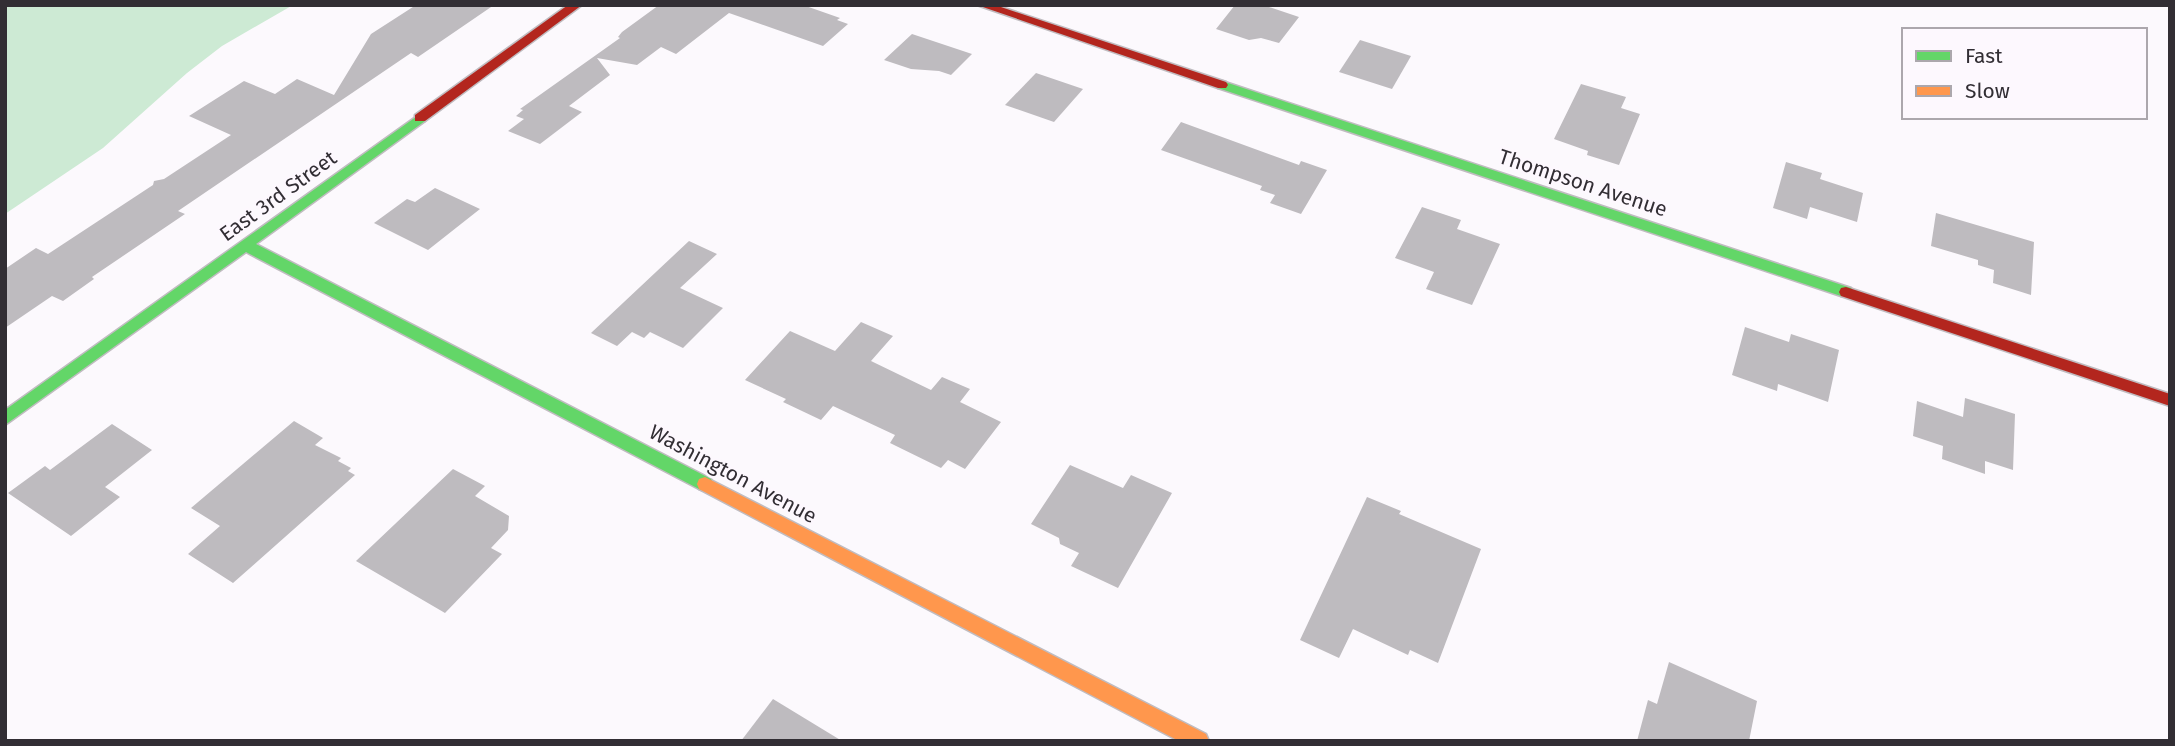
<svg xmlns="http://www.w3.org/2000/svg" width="2175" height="746" font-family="'Fira Sans',sans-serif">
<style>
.green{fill:#cdead4}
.building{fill:#bebbbf}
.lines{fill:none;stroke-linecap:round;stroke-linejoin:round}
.fast-casing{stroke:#c0bcc0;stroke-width:3}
.slow-casing{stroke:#c0bcc0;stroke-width:3}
.jam-casing{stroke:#c0bcc0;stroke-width:3}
.fast{fill:#63d668;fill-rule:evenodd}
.slow{fill:#ff974d;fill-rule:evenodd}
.jam{fill:#b3261e;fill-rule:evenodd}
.labels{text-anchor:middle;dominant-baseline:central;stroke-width:5;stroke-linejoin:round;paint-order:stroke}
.street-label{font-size:21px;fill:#322e34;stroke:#fdf8fe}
</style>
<rect width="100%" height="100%" fill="#fcf9fd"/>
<path class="green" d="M 5,5 L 293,5 L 222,46 L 187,73 L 103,148 L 5,214 Z"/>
<g class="building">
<path d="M 416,5 L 494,5 L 418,57 L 411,53 L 178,211 L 185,214 L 92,277 L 94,279 L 63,301 L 52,296 L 5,328 L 5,269 L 36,248 L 48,254 L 153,185 L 154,181 L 164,179 L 231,135 L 189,116 L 244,81 L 275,94 L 297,79 L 334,95 L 371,34 Z"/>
<path d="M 659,5 L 803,5 L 840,18 L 837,20 L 848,24 L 823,46 L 729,13 L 676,54 L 661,47 L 637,65 L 597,58 L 610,75 L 569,106 L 582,112 L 540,144 L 508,131 L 524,119 L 516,116 L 523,110 L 520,109 L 620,38 L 618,37 L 622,32 Z"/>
<path d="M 1235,5 L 1263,5 L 1299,17 L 1279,43 L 1261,38 L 1249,40 L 1216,29 Z"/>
<path d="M 912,34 L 972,54 L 951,75 L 939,71 L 911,69 L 884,60 Z"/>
<path d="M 1360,40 L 1411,56 L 1392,89 L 1339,72 Z"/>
<path d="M 1036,73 L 1083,89 L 1054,122 L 1005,105 Z"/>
<path d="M 1581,84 L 1626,97 L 1621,108 L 1640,114 L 1619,165 L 1587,155 L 1588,151 L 1554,139 Z"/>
<path d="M 1181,122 L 1299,165 L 1301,161 L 1327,170 L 1301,214 L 1270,203 L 1275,195 L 1260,190 L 1262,186 L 1161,150 Z"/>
<path d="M 1786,162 L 1822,173 L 1820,179 L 1863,193 L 1857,222 L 1810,207 L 1807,219 L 1773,208 Z"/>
<path d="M 435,188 L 480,209 L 428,250 L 374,223 L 407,199 L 415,202 Z"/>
<path d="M 1422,207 L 1461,220 L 1457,229 L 1500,244 L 1472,305 L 1426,289 L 1434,272 L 1395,258 Z"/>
<path d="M 1936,213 L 2034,242 L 2031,295 L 1993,283 L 1994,270 L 1978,265 L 1978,260 L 1931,246 Z"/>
<path d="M 689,241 L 717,254 L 680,288 L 723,308 L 683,348 L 650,332 L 644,338 L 632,332 L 617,346 L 591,333 Z"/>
<path d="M 861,322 L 893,336 L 871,361 L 931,390 L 942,377 L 970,389 L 960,402 L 1001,422 L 965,469 L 948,460 L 941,468 L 890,443 L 895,435 L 833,406 L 821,420 L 783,402 L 786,399 L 745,380 L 790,331 L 835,351 Z"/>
<path d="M 1745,327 L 1789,342 L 1791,334 L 1839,350 L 1828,402 L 1778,384 L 1777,391 L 1732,375 Z"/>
<path d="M 1965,398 L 2015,414 L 2013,470 L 1985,461 L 1985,474 L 1942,459 L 1943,446 L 1913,436 L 1917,401 L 1963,417 Z"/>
<path d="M 294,421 L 323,438 L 315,445 L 341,458 L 338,461 L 351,468 L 348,471 L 355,475 L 233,583 L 188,554 L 220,526 L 191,508 Z"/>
<path d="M 112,424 L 152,450 L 105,487 L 120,497 L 71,536 L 8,493 L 45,466 L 50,470 Z"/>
<path d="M 1070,465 L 1123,488 L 1131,475 L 1172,493 L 1118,588 L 1071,566 L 1079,553 L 1060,544 L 1059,538 L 1031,524 Z"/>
<path d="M 453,469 L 485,486 L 475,496 L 509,516 L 508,530 L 491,548 L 502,554 L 445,613 L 356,561 Z"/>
<path d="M 1367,497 L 1401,511 L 1399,514 L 1481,549 L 1438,663 L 1410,650 L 1408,655 L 1353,629 L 1339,658 L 1300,640 Z"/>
<path d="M 1669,662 L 1757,701 L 1749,741 L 1637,741 L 1648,700 L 1657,704 Z"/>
<path d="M 773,699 L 842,741 L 741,741 Z"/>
</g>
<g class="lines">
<g class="fast-casing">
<g id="fast">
<path d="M 1222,81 L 1851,288 L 1853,292 L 1851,296 L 1841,296 L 1218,88 L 1218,82 Z"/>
<path d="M 420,114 L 425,115 L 425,121 L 256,244 L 711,479 L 713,484 L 711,489 L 705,491 L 699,489 L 246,252 L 5,425 L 5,410 Z"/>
</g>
</g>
<g class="slow-casing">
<path id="slow" d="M 705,477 L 1206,734 L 1209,741 L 1179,741 L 699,489 L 697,484 L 699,479 Z"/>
</g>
<g class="jam-casing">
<g id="jam">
<path d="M 568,5 L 582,5 L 425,121 L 415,121 L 415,115 Z"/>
<path d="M 977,5 L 995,5 L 1226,82 L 1228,85 L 1226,88 L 1218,88 Z"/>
<path d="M 1846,287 L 2170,394 L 2170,406 L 1841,296 L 1839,292 L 1841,288 Z"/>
</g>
</g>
<use href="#fast" class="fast"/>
<use href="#slow" class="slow"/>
<use href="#jam" class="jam"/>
</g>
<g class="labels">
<g class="street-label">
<text transform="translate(1583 183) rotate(18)">Thompson Avenue</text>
<text transform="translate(278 196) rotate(-36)">East 3rd Street</text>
<text transform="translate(733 474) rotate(28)">Washington Avenue</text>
</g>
</g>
<rect width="2175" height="746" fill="none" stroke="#322e34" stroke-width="14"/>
<rect x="1902" y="28" width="245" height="91" fill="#fdf8fe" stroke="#aca7ad" stroke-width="2"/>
<rect x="1916" y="51" width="35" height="10" fill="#63d668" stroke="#aca7ad" stroke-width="2"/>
<text x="1965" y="63" font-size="21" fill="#322e34">Fast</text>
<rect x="1916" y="86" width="35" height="10" fill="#ff974d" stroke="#aca7ad" stroke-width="2"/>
<text x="1965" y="98" font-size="21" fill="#322e34">Slow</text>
</svg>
